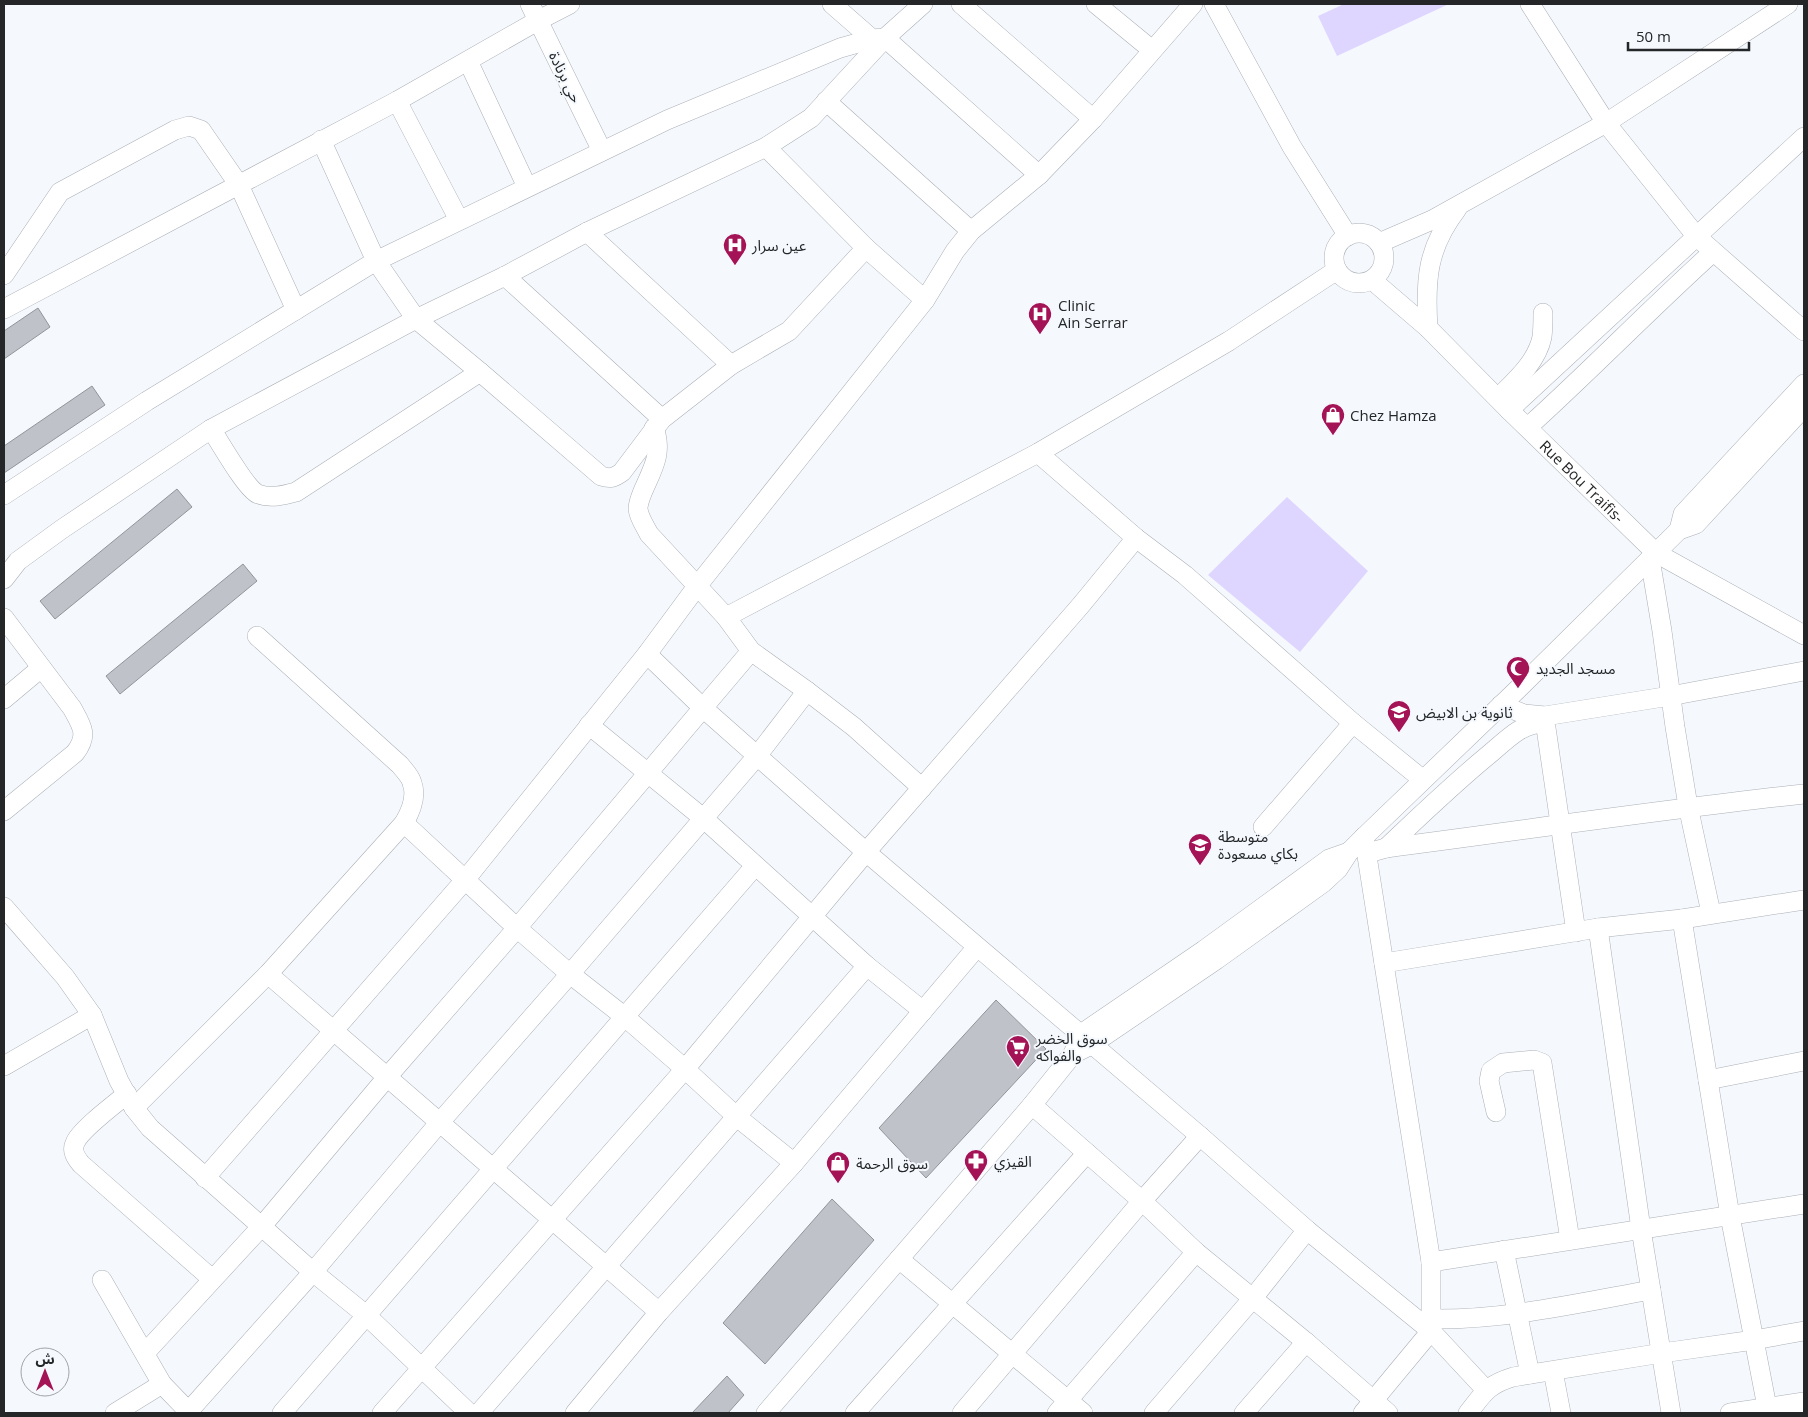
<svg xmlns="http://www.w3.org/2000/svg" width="1808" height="1417" font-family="'Open Sans','Noto Sans Arabic',sans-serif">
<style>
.green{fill:#dfd6ff}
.building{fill:#c0c2c9;stroke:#92949a}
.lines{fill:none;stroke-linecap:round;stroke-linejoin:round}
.minor-casing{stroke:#abb0b6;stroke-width:20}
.minor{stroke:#fff;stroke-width:19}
.labels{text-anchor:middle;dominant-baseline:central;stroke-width:4;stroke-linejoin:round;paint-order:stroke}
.street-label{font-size:15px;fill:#242628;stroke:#f5f9fe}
.poi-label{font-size:15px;fill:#242628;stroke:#f5f9fe;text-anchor:start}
</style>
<rect width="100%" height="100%" fill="#f5f9fe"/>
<g class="green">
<path d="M 1344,4 L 1449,4 L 1337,56 L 1318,16 Z"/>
<path d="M 1287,497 L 1368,571 L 1300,652 L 1208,575 Z"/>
</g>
<g class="building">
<path d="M 38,308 L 50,327 L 4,359 L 4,331 Z"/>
<path d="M 92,386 L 105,405 L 4,473 L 4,446 Z"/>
<path d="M 177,489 L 192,507 L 55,619 L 40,601 Z"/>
<path d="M 243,564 L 257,581 L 120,694 L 106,676 Z"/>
<path d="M 996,1000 L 1046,1049 L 926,1178 L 879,1128 Z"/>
<path d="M 832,1199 L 874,1240 L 765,1364 L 723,1323 Z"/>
<path d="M 727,1376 L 744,1395 L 728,1413 L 692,1413 Z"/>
</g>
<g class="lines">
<g class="minor-casing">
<g id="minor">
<path d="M 530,4 L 602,151"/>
<path d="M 832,4 L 872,39 L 885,38 L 1039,175"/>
<path d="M 961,4 L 1093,119"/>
<path d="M 1096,4 L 1152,50"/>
<path d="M 1214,4 L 1292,147 L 1348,236"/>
<path d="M 1530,4 L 1606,123 L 1697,237 L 1804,331"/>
<path d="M 468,61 L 527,187"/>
<path d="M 397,101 L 459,220"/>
<path d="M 826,101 L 971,231"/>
<path d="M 321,140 L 376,261 L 416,319 L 480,372 L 601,476 C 610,479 614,478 622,472 L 662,419 L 731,365 L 789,331 L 866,248 L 925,300"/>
<path d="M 766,147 L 866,248"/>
<path d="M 587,232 L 731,365"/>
<circle cx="1359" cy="258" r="25"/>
<path d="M 1379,243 L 1432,220 L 1606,123 L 1788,4"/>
<path d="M 4,275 L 60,192 L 175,130 L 189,126 L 201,130 L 239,185 L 296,310"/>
<path d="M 505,276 L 662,419"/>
<path id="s1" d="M 1372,280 L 1428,328 L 1509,410 L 1656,553 L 1804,635"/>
<path d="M 4,309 L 397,101 L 539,20 L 570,4"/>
<path d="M 1428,328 C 1425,280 1427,248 1457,209"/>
<path d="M 1498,398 C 1515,381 1537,362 1542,337 C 1543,329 1543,321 1543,313"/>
<path d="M 1509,410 L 1804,137"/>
<path d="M 1528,427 C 1591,370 1650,309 1713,252"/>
<path d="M 654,428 C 663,453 653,468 643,491 C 641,496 638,503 638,509 C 639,518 645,526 649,534 L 726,617 L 1038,453 L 1229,341 L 1337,270"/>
<path d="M 211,429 C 220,442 246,489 258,494 C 271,499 285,495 296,492 L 480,372"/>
<path d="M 1038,453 L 1136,538 L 1185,575 L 1353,723 L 1422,779"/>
<path d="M 4,495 L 147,401 L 376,261 L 667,120 L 840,48 L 872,39"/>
<path d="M 1679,530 L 1683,514 L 1804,384"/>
<path d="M 1650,559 L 1662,631 L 1675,727 L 1688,806 L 1711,913"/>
<path d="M 4,579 L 18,561 L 62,529 L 211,429 L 416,319 L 505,276 L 587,232 L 766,147 L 811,118 L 885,38 L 923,4"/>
<path d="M 726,617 L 751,651 L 807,691 L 854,727 L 922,788"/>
<path d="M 4,618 L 72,708 C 82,726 89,735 75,753 L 4,811"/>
<path d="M 647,654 L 703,708 L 866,852 L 1200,1136 L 1307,1230 L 1431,1331 L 1486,1390"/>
<path d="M 4,699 L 41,668"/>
<path d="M 1501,705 L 1524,714 L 1545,716 L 1670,696 L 1804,671"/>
<path d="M 589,725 L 703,818 L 867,966 L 923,1011"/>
<path d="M 404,823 L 517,928 L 570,974 L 625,1017 L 685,1069 L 737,1117 L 794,1163"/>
<path d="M 1263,827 L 1353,723"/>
<path d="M 1386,848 C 1419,817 1451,786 1486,757 C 1496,749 1507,738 1518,731 C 1526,726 1539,720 1546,728 L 1576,932"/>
<path d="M 1368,853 L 1386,848 C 1525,830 1665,809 1804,794"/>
<path d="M 4,907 L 65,977 L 92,1015 L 119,1081 L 134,1108 L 150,1128 L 313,1272 L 366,1315 L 469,1413"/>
<path d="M 1682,919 L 1730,1216 L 1767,1407"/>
<path d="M 1598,928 L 1641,1229 L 1671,1413"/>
<path d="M 1384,963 L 1598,928 L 1682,919 L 1804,900"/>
<path d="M 268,974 L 659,1312"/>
<path d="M 1073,1054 L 1091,1045 L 1216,960 L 1323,883 L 1338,869 L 1349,852 L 1364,837 L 1518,689 L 1679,530 L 1696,524 L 1804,407"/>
<path d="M 4,1066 L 92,1015"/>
<path d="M 1708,1080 L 1804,1061"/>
<path d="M 127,1094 C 115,1104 80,1130 75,1143 C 71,1151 76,1158 81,1164 L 212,1279"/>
<path d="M 1032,1105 L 1142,1201 L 1196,1252 L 1306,1342 L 1388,1413"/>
<path d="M 134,1108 L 268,974 L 404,823 C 411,811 417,796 412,783 C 411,777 404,770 400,765 L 257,636"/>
<path d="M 1496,1112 L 1489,1081 L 1491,1071 L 1503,1063 L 1534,1060 L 1542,1063 L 1570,1240"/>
<path d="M 205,1178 L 465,880 L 647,654 L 698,585 L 925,300 L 955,251 L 971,231 L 1039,175 L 1093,119 L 1193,4"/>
<path d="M 1504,1250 L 1530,1374"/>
<path d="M 899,1259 L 1083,1413"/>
<path d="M 1431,1262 L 1804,1204"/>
<path d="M 102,1280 L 162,1384 L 190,1413"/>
<path d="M 1431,1319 C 1506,1320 1579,1303 1651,1290"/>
<path d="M 145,1353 L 262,1226 L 388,1076 L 517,928 L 751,651"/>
<path d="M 1553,1371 L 1561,1413"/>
<path d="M 188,1412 L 313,1272 L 440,1122 L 570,974 L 757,756 L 807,691"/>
<path d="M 115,1413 L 162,1384"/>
<path d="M 282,1413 L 755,866"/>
<path d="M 382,1413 L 685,1069 L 866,852 L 1081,605 L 1136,538"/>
<path d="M 479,1413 L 867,966"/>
<path d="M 575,1413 L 659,1312 L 794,1163 L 977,947"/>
<path d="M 766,1413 L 1032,1105 L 1073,1054 L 1081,1034 L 1204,950 L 1329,859 L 1349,852"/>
<path d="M 855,1413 L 1087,1153"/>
<path d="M 962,1413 L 1142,1201 L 1200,1136"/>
<path d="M 1057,1413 L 1196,1252"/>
<path d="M 1154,1413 L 1253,1298 L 1307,1230"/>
<path d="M 1244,1413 L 1306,1342"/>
<path d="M 1363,1413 L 1431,1331 L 1431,1262 L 1364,837"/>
<path d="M 1468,1413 C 1484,1393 1487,1385 1513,1377 L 1662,1353 L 1754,1340 L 1804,1331"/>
<path d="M 1730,1413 L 1804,1402"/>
</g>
</g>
<use href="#minor" class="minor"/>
</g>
<defs>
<g id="hospital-pin" transform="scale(1.25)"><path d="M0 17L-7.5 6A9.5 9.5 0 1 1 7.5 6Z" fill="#a41355" stroke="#f5f9fe"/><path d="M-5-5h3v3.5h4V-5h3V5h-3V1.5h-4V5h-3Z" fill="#fff"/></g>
<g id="shop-pin" transform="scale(1.25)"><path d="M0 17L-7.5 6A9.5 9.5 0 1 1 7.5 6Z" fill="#a41355" stroke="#f5f9fe"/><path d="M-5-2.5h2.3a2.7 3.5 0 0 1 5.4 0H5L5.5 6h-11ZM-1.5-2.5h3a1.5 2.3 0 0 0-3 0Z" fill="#fff"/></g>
<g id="mosque-pin" transform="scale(1.25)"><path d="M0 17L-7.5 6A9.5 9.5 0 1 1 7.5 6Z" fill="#a41355" stroke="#f5f9fe"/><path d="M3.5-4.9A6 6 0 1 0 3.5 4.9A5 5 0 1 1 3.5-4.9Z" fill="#fff"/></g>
<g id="school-pin" transform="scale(1.25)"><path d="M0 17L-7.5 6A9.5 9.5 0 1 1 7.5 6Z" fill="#a41355" stroke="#f5f9fe"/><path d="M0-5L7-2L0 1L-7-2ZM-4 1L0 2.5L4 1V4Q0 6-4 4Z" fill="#fff"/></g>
<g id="supermarket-pin" transform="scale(1.25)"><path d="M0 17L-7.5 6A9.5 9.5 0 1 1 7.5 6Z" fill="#a41355" stroke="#f5f9fe"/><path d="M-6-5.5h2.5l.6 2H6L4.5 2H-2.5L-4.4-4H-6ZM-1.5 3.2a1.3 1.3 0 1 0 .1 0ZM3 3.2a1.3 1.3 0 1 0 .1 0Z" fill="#fff"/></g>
<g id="pharmacy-pin" transform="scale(1.25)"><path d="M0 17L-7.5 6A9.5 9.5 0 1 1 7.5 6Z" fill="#a41355" stroke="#f5f9fe"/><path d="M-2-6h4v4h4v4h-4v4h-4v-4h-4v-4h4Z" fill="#fff"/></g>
</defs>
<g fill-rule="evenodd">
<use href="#hospital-pin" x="735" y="245"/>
<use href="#hospital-pin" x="1040" y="314"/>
<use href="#shop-pin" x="1333" y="415"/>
<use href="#mosque-pin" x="1518" y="668"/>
<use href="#school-pin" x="1399" y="712"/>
<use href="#school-pin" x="1200" y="845"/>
<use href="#supermarket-pin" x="1018" y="1047"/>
<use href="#pharmacy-pin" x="976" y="1161"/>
<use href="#shop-pin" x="838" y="1163"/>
</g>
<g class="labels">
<g class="street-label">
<text transform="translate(566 77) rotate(64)">حي برنادة</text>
<text stroke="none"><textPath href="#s1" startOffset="291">Rue Bou Traifis-</textPath></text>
</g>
<g class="poi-label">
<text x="752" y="245">عين سرار</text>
<text x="1058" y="305">Clinic<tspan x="1058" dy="17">Ain Serrar</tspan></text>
<text x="1350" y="415">Chez Hamza</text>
<text x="1536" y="668">مسجد الجديد</text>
<text x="1416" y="712">ثانوية بن الابيض</text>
<text x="1218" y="836">متوسطة<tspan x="1218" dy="17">بكاي مسعودة</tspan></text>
<text x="1036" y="1038">سوق الخضر<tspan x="1036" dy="17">والفواكه</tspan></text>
<text x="994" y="1161">القيزي</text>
<text x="856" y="1163">سوق الرحمة</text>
</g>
</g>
<rect width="1808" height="1417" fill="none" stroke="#242628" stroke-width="10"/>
<g transform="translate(45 1372)"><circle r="24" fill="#f5f9fe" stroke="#a1a5a8"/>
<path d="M0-4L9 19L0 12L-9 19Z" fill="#a41355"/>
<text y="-8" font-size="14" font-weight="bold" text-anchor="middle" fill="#242628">ش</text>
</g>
<path d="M1628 42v8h121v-8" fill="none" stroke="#242628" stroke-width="2.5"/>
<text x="1636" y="42" font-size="15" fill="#242628" stroke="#f5f9fe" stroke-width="4" paint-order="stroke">50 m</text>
</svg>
